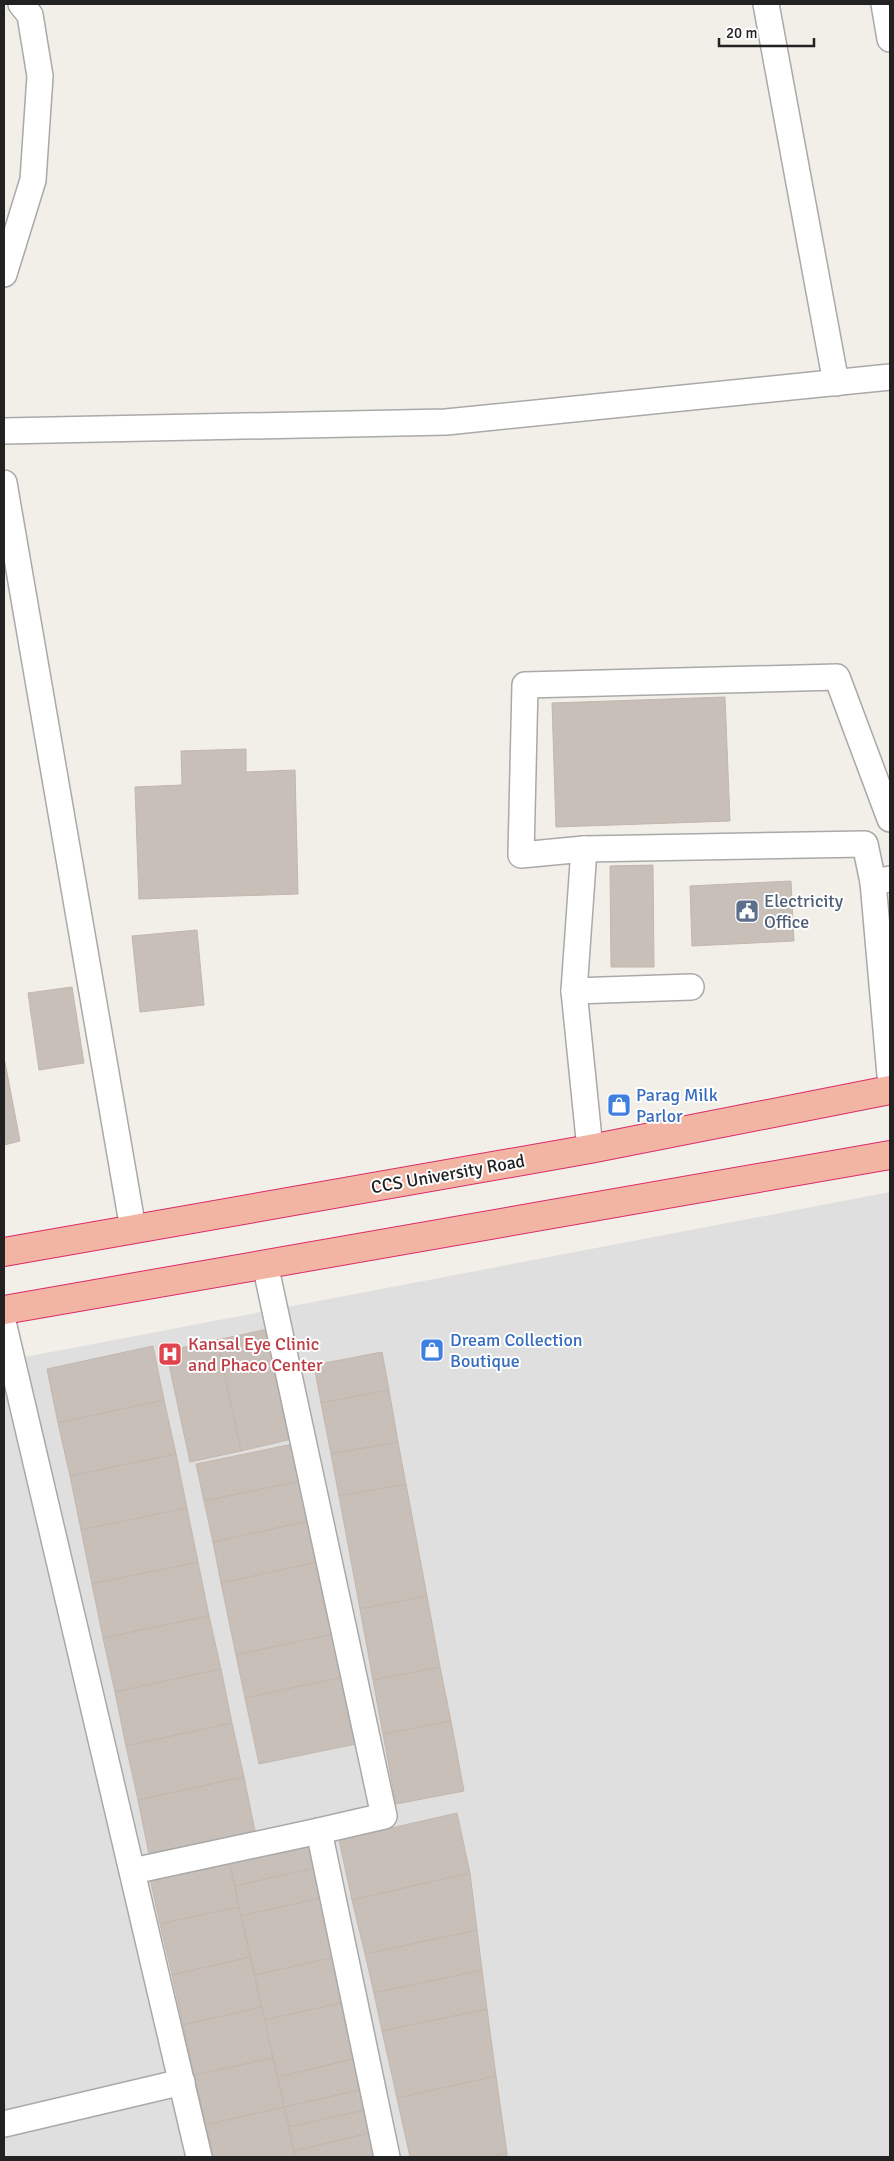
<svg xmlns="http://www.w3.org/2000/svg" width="894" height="2161" font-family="Signika,sans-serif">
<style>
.residential{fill:#e0dfdf}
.building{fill:#c7bfb8;stroke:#c4b6ab}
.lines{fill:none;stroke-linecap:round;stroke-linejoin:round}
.minor-casing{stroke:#a9a9a9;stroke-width:28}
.trunk-casing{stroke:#dc2a67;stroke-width:30}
.minor{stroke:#fff;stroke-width:25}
.trunk{stroke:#f2b4a3;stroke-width:28}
.labels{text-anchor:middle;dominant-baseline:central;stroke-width:4;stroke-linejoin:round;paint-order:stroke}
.service-label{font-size:18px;fill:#4e5e75;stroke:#fff;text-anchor:start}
.shop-label{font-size:18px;fill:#366cbe;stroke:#fff;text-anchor:start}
.street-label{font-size:18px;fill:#222;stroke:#fff}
.health-label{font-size:18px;fill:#be3a42;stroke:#fff;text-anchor:start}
</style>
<rect width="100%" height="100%" fill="#f2efe9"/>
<path class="residential" d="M 890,1192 L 890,2157 L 4,2157 L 4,1361 Z"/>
<g class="building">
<path d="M 725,697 L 730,821 L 556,827 L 552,703 Z"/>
<path d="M 246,749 L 246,772 L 295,770 L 298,894 L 139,899 L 135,787 L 182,785 L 181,751 Z"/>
<path d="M 653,865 L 654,967 L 611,967 L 610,866 Z"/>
<path d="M 791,881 L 794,941 L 692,946 L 690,886 Z"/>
<path d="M 197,930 L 204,1005 L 140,1012 L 132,936 Z"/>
<path d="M 72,987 L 84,1063 L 39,1070 L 28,993 Z"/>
<path d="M 4,1057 L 20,1141 L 4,1145 Z"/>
<path d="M 268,1329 L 292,1439 L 241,1451 L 217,1340 Z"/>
<path d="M 217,1340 L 241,1451 L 190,1462 L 166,1351 Z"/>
<path d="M 153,1346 L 164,1400 L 58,1423 L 47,1369 Z"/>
<path d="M 382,1352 L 389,1390 L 321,1403 L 314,1365 Z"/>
<path d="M 389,1390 L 398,1442 L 331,1454 L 321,1403 Z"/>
<path d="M 164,1400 L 176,1454 L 70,1476 L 58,1423 Z"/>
<path d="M 398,1442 L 406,1484 L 339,1496 L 331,1454 Z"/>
<path d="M 293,1444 L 301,1481 L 204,1501 L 196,1464 Z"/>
<path d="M 176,1454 L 187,1508 L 81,1530 L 70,1476 Z"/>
<path d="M 301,1481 L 309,1521 L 213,1542 L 204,1501 Z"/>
<path d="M 406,1484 L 427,1596 L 360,1609 L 339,1496 Z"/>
<path d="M 187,1508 L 198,1562 L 92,1584 L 81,1530 Z"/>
<path d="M 309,1521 L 318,1562 L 221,1583 L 213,1542 Z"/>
<path d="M 198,1562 L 209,1616 L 103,1638 L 92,1584 Z"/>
<path d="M 318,1562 L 333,1634 L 236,1655 L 221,1583 Z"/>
<path d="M 427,1596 L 440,1667 L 373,1680 L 360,1609 Z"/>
<path d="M 209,1616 L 221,1669 L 115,1692 L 103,1638 Z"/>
<path d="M 333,1634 L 343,1677 L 245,1698 L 236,1655 Z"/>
<path d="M 440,1667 L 451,1721 L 383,1734 L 373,1680 Z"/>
<path d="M 221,1669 L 232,1723 L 126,1746 L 115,1692 Z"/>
<path d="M 343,1677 L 356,1744 L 259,1764 L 245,1698 Z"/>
<path d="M 451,1721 L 464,1791 L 396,1804 L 383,1734 Z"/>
<path d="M 232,1723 L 244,1777 L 138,1800 L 126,1746 Z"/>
<path d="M 244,1777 L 255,1831 L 149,1854 L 138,1800 Z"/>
<path d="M 457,1813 L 470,1873 L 352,1900 L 339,1840 Z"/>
<path d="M 308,1838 L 314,1868 L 235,1886 L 228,1856 Z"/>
<path d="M 228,1856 L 239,1907 L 160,1924 L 149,1874 Z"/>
<path d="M 314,1868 L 321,1898 L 241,1916 L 235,1886 Z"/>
<path d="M 470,1873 L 477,1930 L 365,1954 L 352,1900 Z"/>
<path d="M 321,1898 L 335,1957 L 255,1975 L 241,1916 Z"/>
<path d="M 239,1907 L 250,1957 L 172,1975 L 160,1924 Z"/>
<path d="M 477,1930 L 482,1970 L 374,1993 L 365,1954 Z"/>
<path d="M 250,1957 L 262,2007 L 183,2025 L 172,1975 Z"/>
<path d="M 335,1957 L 345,2002 L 264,2020 L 255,1975 Z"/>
<path d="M 482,1970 L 487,2009 L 382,2031 L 374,1993 Z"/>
<path d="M 345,2002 L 357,2058 L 278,2077 L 264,2020 Z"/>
<path d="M 262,2007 L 273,2058 L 194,2075 L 183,2025 Z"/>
<path d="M 487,2009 L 496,2076 L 397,2098 L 382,2031 Z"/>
<path d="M 273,2058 L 284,2107 L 206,2125 L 194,2075 Z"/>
<path d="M 357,2058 L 364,2089 L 284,2107 L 278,2077 Z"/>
<path d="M 496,2076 L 507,2153 L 489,2157 L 410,2157 L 397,2098 Z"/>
<path d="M 364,2089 L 369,2109 L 289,2127 L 284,2107 Z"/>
<path d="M 284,2107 L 295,2157 L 213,2157 L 206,2125 Z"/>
<path d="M 369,2109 L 374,2132 L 294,2151 L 289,2127 Z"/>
<path d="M 374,2132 L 380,2157 L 295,2157 L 294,2151 Z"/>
<path d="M 507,2153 L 507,2157 L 489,2157 Z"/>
</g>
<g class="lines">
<g class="minor-casing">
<g id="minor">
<path d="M 766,4 L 836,383"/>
<path d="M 884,4 L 890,39"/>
<path d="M 4,274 L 33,180 L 40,76 L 30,15 L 21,4"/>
<path d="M 4,431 L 446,422 L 890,377"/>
<path d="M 4,483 L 133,1229"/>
<path d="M 584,849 L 865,844 L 873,882"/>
<path d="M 890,879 L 873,882 L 890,1075"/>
<path d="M 574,991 L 691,987"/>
<path d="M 590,1149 L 574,991 L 584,849 L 521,855 L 525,685 L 837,677 L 890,819"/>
<path d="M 265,1264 L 384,1816 L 319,1831 L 387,2157"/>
<path d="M 4,1326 L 199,2157"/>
<path d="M 133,1871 L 319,1831"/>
<path d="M 4,2124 L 182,2082"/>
</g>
</g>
<g class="trunk-casing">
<g id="trunk">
<path d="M 4,1252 L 590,1149 L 890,1090"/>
<path d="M 4,1310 L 890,1155"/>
</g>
</g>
<use href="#minor" class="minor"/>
<use href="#trunk" class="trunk"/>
</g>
<defs>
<g id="civic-square" transform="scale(1.25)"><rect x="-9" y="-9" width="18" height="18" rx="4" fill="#5c6f8a" stroke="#fff"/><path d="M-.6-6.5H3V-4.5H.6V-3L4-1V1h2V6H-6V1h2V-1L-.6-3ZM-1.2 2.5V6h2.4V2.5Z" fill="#fff"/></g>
<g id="shop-square" transform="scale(1.25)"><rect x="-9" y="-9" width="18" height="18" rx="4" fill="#3f7fe0" stroke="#fff"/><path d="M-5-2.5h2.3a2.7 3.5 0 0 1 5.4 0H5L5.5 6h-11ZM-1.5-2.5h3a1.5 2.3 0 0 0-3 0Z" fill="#fff"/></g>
<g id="hospital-square" transform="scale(1.25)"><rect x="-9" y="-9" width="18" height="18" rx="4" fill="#e0444e" stroke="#fff"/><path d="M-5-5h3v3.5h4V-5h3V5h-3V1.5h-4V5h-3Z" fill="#fff"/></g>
</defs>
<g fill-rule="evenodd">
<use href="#civic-square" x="747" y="911"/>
<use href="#shop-square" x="619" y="1105"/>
<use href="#shop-square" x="432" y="1350"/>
<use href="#hospital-square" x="170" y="1354"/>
</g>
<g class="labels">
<g class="service-label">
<text x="764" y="901">Electricity<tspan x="764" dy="21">Office</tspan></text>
</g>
<g class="shop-label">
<text x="636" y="1095">Parag Milk<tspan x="636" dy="21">Parlor</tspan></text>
<text x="450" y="1340">Dream Collection<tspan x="450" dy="21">Boutique</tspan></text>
</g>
<g class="street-label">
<text transform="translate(448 1174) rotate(-10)">CCS University Road</text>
</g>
<g class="health-label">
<text x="188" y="1344">Kansal Eye Clinic<tspan x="188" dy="21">and Phaco Center</tspan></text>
</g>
</g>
<rect width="894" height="2161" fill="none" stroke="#222222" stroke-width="10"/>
<path d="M719 38v8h95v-8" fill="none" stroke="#222222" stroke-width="2.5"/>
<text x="726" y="38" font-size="15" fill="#222222" stroke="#ffffff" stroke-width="4" paint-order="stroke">20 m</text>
</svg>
